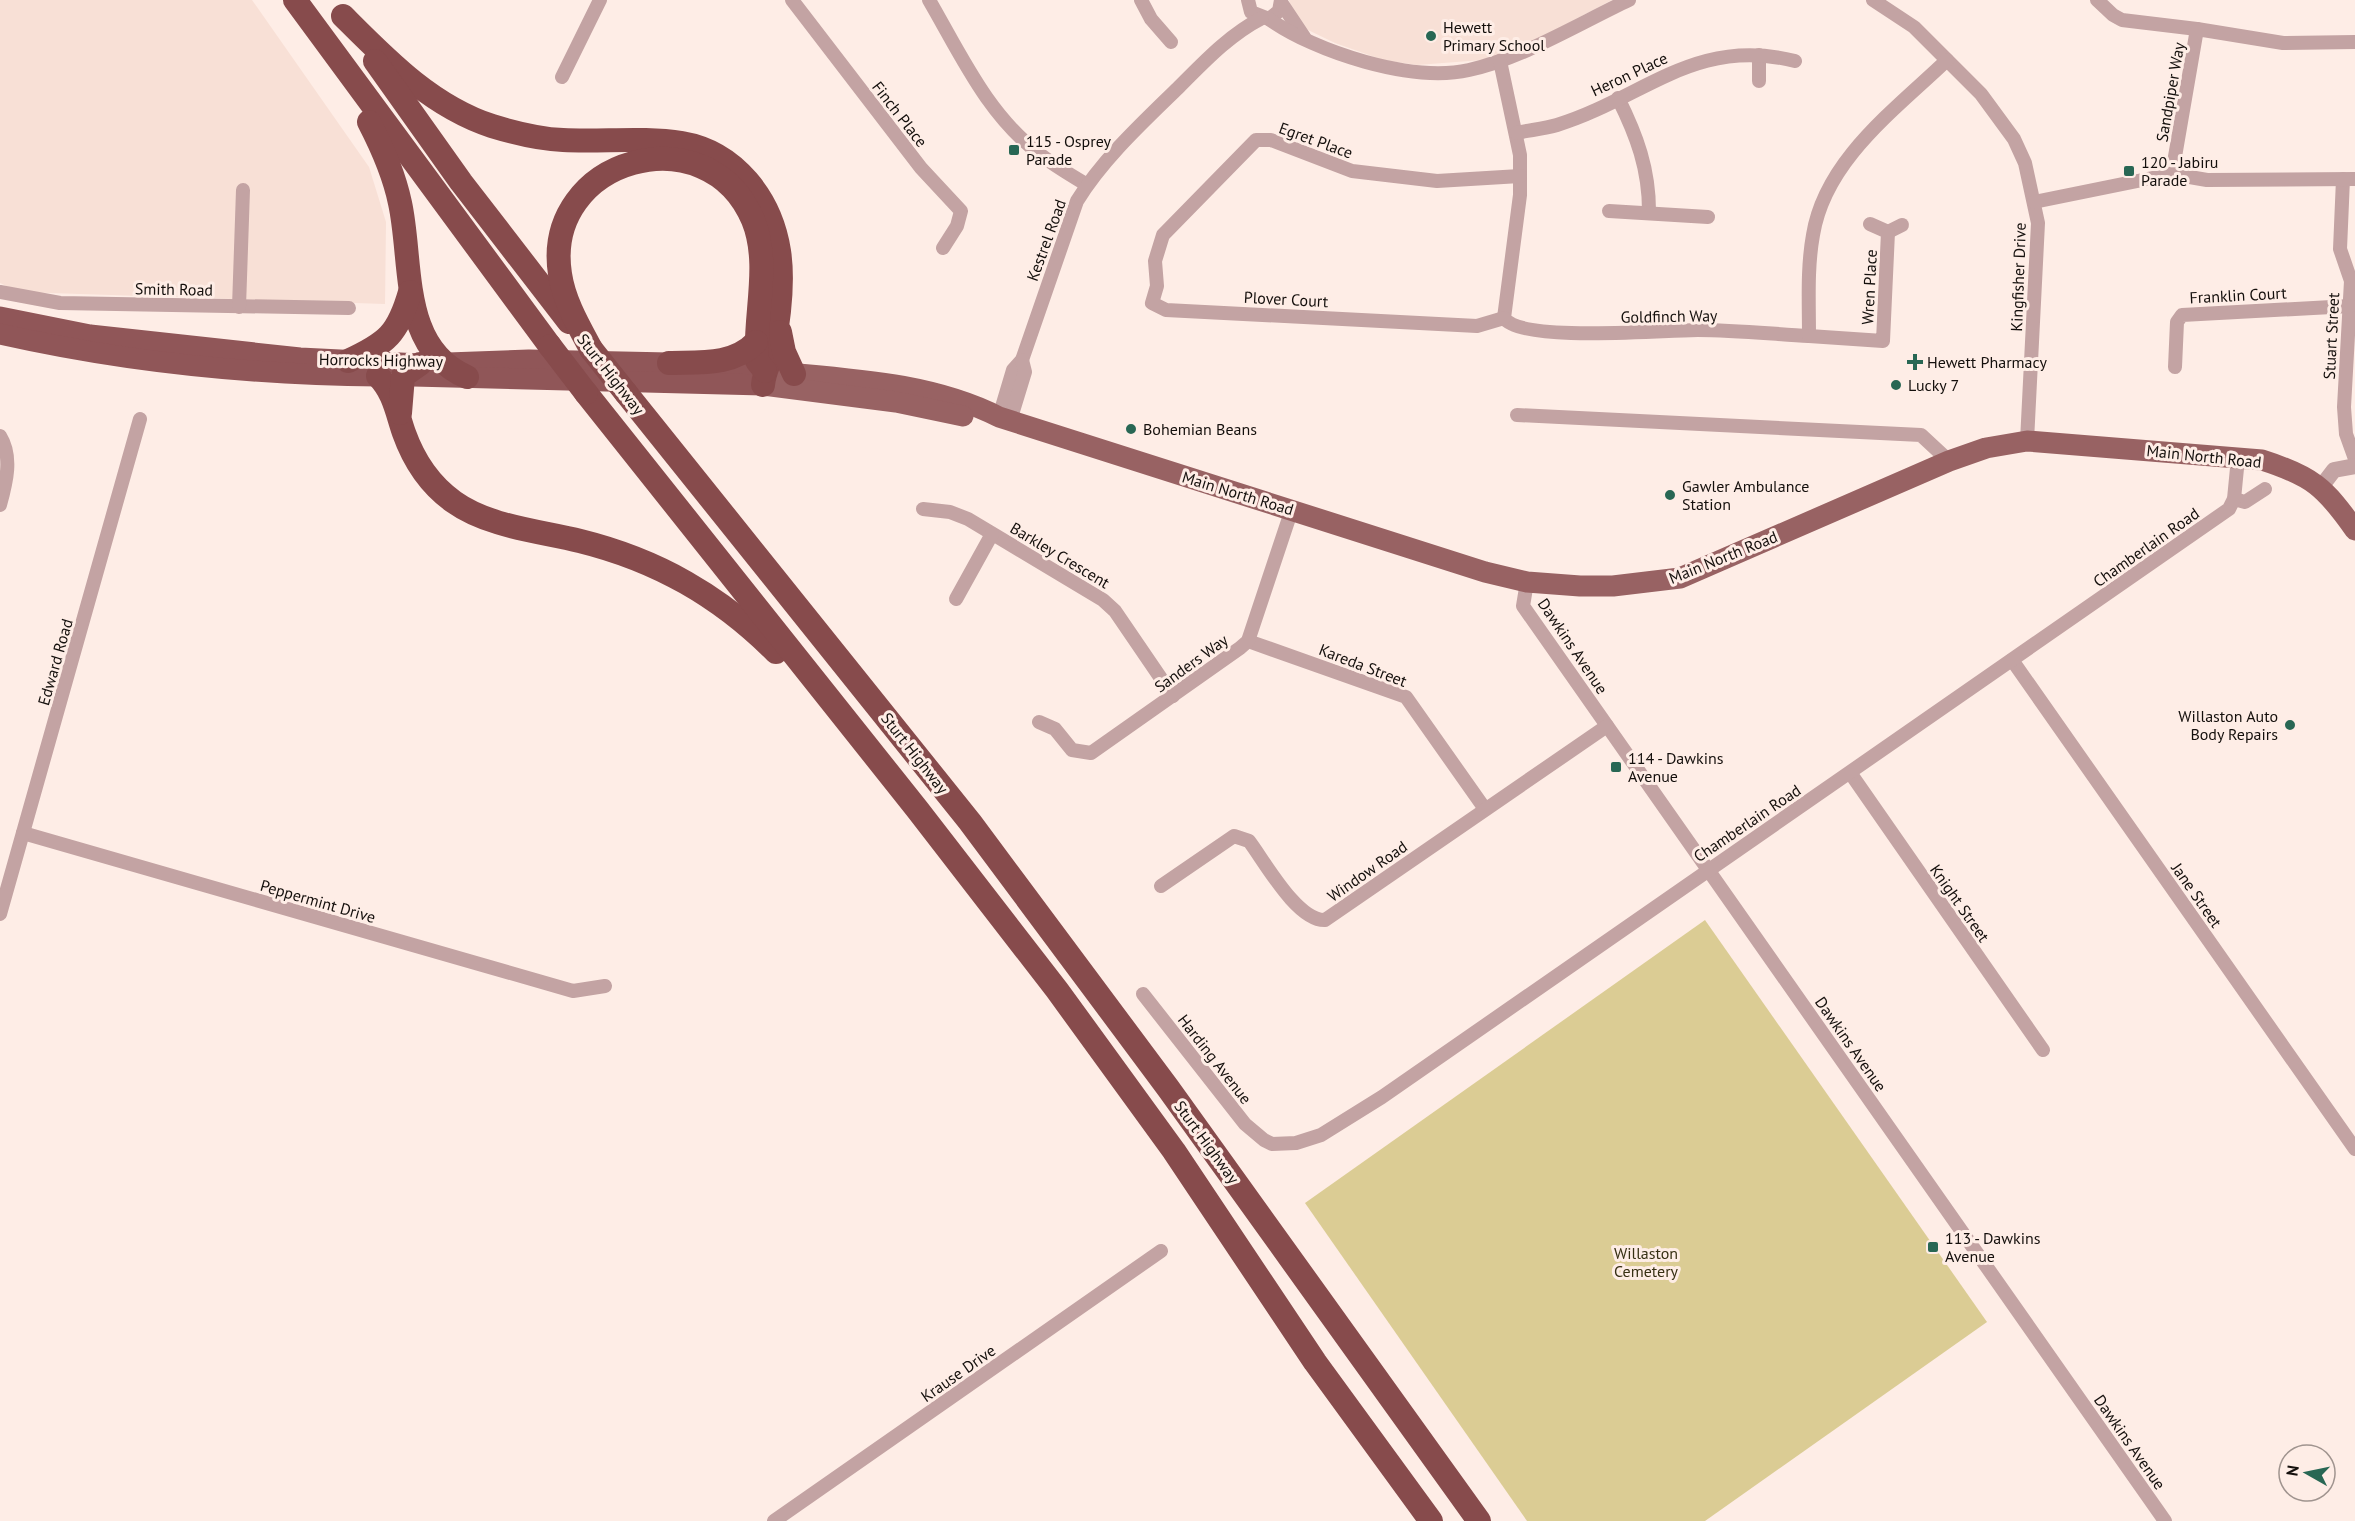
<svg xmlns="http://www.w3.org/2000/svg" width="2355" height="1521" font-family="'PT Sans',sans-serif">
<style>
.built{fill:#f8e0d6}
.green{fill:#dbcc94}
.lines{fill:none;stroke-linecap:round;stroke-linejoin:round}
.minor{stroke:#c3a3a3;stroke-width:14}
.tertiary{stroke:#c3a3a3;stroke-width:16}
.primary{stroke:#986263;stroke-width:21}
.trunk{stroke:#905658;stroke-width:21}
.motorway{stroke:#874b4c;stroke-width:24}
.motorway-bridge{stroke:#874b4c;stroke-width:24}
.poi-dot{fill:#286754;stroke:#feede6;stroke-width:2}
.labels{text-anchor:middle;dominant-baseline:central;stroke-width:6;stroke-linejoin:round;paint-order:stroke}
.poi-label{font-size:16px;fill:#140f0c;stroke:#feede6;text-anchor:start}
.street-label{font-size:16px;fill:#140f0c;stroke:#feede6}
.park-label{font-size:16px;fill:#373013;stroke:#feede6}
</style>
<rect width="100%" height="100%" fill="#feede6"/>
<g class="built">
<path d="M 0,0 L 252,0 L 369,167 L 386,222 L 385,304 L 19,292 L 0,283 Z"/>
<path d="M 1289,0 L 1612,0 L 1525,46 L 1482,60 L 1417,65 L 1383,60 L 1335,43 L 1308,30 L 1294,18 Z"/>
</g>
<path class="green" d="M 1705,920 L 1987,1322 L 1705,1521 L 1527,1521 L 1305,1203 Z"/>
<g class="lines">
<g class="minor">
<path d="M 792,0 L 921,168 L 961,211 L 957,226 L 943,248"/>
<path d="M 929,0 C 961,55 988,116 1041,155 C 1055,166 1071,175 1087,185"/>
<path d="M 1141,0 L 1151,19 L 1171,42"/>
<path d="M 1248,0 L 1251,12 L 1269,19 L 1279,11 L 1281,0"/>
<path d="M 1873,0 L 1914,27 L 1981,94 L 2014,139 L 2025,163 L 2038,223 L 2027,441"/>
<path d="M 2097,0 L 2113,15 L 2122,20 L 2197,29"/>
<path d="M 1282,4 L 1304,37"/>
<path d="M 1269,19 C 1315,52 1412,83 1469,70 C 1521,59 1580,23 1629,0"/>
<path d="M 1759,55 L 1759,81"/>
<path d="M 1500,61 L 1520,155 L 1520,195 L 1504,318 C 1521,343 1666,330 1698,330 C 1735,330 1772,334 1809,336 C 1809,302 1807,268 1813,235 C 1825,160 1896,109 1947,60"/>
<path d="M 562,77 L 600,0"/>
<path d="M 1618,98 C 1637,136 1649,169 1649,211"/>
<path d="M 1516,133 C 1529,130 1544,129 1557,125 C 1644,98 1695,36 1795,61"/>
<path d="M 2172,174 L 2197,29 L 2283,43 L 2355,42"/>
<path d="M 2343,179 L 2340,249 L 2351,281 L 2344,407 L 2346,434 L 2355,459"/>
<path d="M 2034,202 L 2172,174 L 2207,180 L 2355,179"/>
<path d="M 1609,211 L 1708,217"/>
<path d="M 1888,232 L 1902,225"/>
<path d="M 0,292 L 60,303 L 349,308"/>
<path d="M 239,307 L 243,190"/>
<path d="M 1504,318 L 1477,326 L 1166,310 L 1152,303 L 1157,286 L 1155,261 L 1163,235 L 1256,140 L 1271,140 L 1352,171 L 1437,181 L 1520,176"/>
<path d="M 1809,336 L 1883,341 L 1888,232 L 1870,224"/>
<path d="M 2175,367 L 2177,322 L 2182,315 L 2350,306"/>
<path d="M 1517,415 L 1921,435 L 1949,461"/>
<path d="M 999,417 L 1013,370 L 1022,360 L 1077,201 C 1103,159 1142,123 1178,88 C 1204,62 1229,35 1262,18"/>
<path d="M 1010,421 L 1025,372 L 1022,360"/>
<path d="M 0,436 C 13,457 6,483 0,505"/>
<path d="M 2234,499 L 2245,502 L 2265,489"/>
<path d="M 923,509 L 950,512 L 968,519 L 1103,600 L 1115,611 L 1173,696"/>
<path d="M 1527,582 L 1523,606 L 2165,1521"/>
<path d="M 956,599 L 992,534"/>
<path d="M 1248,641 L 1406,697 L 1485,809"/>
<path d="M 2012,660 L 2355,1149"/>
<path d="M 1039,722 L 1055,729 L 1072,750 L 1091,753 L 1240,648 L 1248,641 L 1292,509"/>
<path d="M 1851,774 L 2043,1050"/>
<path d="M 23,833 L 573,991 L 605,986"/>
<path d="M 1161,886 L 1234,836 L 1249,841 C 1265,862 1297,921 1325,920 L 1607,726"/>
<path d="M 0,914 L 140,419"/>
<path d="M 1143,994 L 1245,1124 L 1264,1140 L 1272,1144 L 1296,1143 L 1321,1135 L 1382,1097 L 2229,509 L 2234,499 L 2238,458"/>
<path d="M 774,1521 L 1161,1251"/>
</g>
<path class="tertiary" d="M 2321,487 L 2334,470 L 2355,466"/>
<g class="primary">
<path d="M 778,372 C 852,379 933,383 999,417 L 1485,572 L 1527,582 L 1580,586 L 1613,586 L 1680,578 L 1949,461 L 1986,448 L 2027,441 L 2262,460 C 2312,476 2325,487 2355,530"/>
<path d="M 763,385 L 896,402 L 963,416"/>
</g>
<g class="trunk">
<path d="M 0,317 L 90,335 L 300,358 L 420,364 L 529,360 L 669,363 L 765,371"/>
<path d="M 0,334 C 124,362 252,375 379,376"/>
<path d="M 413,376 L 763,385"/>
</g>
<g class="motorway">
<path d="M 295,0 L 550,346"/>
<path d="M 343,16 C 387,60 431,106 492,126 C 515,133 539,139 563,140 C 602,142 643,137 682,143 C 735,152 771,199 779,251 C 784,283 779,319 773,351 C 770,363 764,372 763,385"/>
<path d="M 375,61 L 461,182 L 569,322"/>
<path d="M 369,122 C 382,147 394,174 400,203 C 413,262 399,348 467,377"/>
<path d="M 780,332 L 784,352 L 794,374"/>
<path d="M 591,349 C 578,325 564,301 560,274 C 542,158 708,112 753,220 C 771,264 754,315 757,361 L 765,371"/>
<path d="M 348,361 C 387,343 398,334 410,292"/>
<path d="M 669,363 C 699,362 733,366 756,342"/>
<path d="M 378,376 C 394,392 397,413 404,433 C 414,461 430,485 454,502 C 489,527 540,531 580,541 C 657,560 720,596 776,652"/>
<path d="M 586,393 L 917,809 L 1057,990 L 1174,1151 L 1315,1362 L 1431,1521"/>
<path d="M 626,393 L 970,822 L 1168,1088 L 1479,1521"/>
<path d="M 400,413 L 403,376 L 420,364"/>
</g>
<g class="motorway-bridge">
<path d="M 550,346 L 586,393"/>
<path d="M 591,349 L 626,393"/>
</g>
</g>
<g class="poi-dot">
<circle cx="1431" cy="36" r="6"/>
<rect x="1008" y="144" width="12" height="12" rx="3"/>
<rect x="2123" y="165" width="12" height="12" rx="3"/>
<path d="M1912 353h6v6h6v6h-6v6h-6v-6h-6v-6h6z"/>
<circle cx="1896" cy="385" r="6"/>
<circle cx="1131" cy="429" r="6"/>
<circle cx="1670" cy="495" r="6"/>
<circle cx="2290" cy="725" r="6"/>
<rect x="1610" y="761" width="12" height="12" rx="3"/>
<rect x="1927" y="1241" width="12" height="12" rx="3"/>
</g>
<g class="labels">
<g class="poi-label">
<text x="1443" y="27">Hewett<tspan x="1443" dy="18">Primary School</tspan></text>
<text x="1026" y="141">115 - Osprey<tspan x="1026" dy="18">Parade</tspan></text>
<text x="2141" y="162">120 - Jabiru<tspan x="2141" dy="18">Parade</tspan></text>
<text x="1927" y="362">Hewett Pharmacy</text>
<text x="1908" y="385">Lucky 7</text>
<text x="1143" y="429">Bohemian Beans</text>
<text x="1682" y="486">Gawler Ambulance<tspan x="1682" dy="18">Station</tspan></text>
<text x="2278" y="716" text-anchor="end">Willaston Auto<tspan x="2278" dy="18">Body Repairs</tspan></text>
<text x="1628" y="758">114 - Dawkins<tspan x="1628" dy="18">Avenue</tspan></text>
<text x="1945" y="1238">113 - Dawkins<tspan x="1945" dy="18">Avenue</tspan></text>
</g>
<g class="street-label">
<text transform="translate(1629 74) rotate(-25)">Heron Place</text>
<text transform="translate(2170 92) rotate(-80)">Sandpiper Way</text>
<text transform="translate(900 114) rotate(52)">Finch Place</text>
<text transform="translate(1316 140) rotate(20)">Egret Place</text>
<text transform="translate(1046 240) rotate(-70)">Kestrel Road</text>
<text transform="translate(2018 277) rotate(-88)">Kingfisher Drive</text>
<text transform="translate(1869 287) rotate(-87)">Wren Place</text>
<text transform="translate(174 289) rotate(1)">Smith Road</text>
<text transform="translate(2238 295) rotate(-3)">Franklin Court</text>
<text transform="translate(1286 299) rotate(3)">Plover Court</text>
<text transform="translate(1669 316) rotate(-1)">Goldfinch Way</text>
<text transform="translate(2331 336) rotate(-87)">Stuart Street</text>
<text transform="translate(381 360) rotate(1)">Horrocks Highway</text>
<text transform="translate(611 374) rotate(52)">Sturt Highway</text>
<text transform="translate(2204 456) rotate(6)">Main North Road</text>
<text transform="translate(1238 493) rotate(17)">Main North Road</text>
<text transform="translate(2146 547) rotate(-35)">Chamberlain Road</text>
<text transform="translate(1060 555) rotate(31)">Barkley Crescent</text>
<text transform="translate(1723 557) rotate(-22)">Main North Road</text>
<text transform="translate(1573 646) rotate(56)">Dawkins Avenue</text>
<text transform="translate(55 662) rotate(-74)">Edward Road</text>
<text transform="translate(1191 663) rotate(-36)">Sanders Way</text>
<text transform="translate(1363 665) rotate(21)">Kareda Street</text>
<text transform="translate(915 753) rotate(52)">Sturt Highway</text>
<text transform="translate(1747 823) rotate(-34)">Chamberlain Road</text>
<text transform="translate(1367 871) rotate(-35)">Window Road</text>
<text transform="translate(2197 895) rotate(55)">Jane Street</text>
<text transform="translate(318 901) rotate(16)">Peppermint Drive</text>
<text transform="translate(1960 903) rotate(55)">Knight Street</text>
<text transform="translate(1851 1044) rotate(55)">Dawkins Avenue</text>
<text transform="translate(1215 1059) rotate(52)">Harding Avenue</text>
<text transform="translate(1207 1142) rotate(54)">Sturt Highway</text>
<text transform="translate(958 1373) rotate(-35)">Krause Drive</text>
<text transform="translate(2130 1442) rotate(55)">Dawkins Avenue</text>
</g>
<g class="park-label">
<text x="1646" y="1253">Willaston<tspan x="1646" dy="18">Cemetery</tspan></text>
</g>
</g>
<g transform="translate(2307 1473) rotate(279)"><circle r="28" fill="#feede6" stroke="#a0948f" stroke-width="1.5"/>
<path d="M0-4.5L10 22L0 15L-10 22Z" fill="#286754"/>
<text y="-9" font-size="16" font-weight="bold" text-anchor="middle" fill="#140f0c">N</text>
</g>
</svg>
